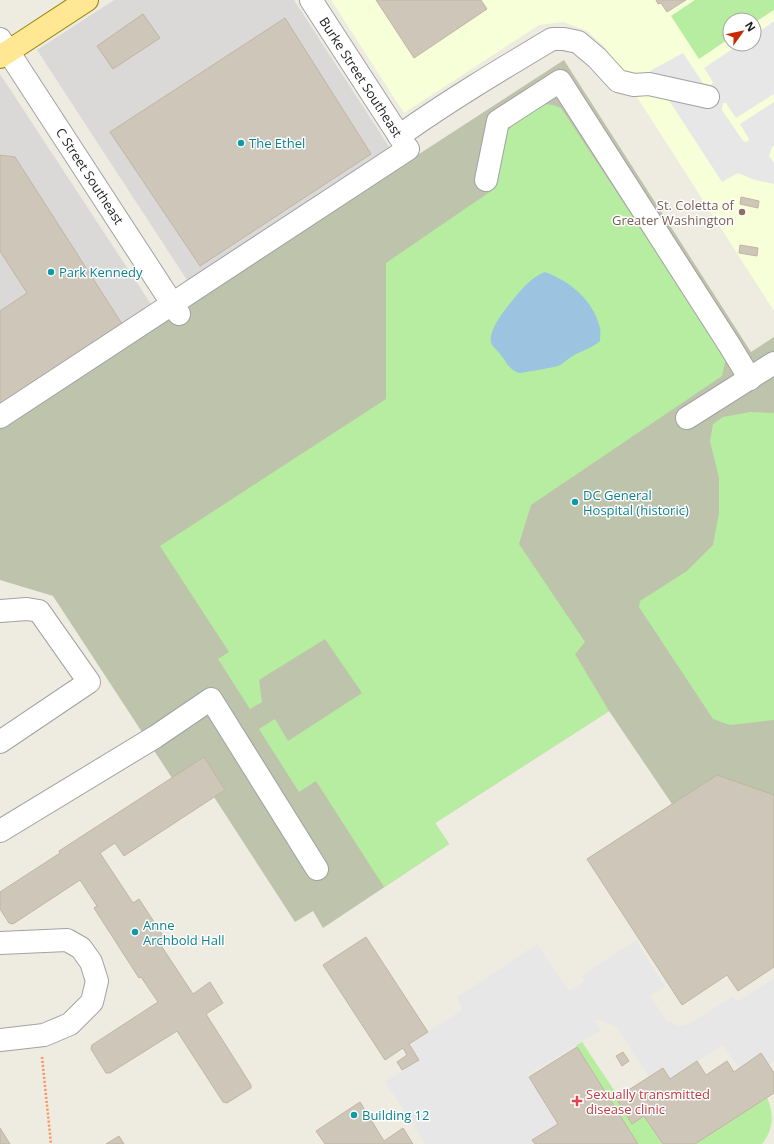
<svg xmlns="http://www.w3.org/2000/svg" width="774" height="1144" font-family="'Open Sans',sans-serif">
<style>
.residential{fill:#dad9d8}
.education{fill:#f7ffd8;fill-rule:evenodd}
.construction{fill:#bec3ab}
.grass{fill:#b7eda1}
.parking{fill:#e7e7e7}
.water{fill:#9cc3df}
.building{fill:#cec6b9;stroke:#c0b5a1}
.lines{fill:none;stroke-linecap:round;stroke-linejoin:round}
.minor-casing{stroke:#a2a2a2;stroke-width:24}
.major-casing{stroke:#938000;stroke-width:24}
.path{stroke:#ff9160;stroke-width:2.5;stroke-dasharray:2 2;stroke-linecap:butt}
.minor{stroke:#fff;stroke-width:22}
.major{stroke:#ffe794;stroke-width:22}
.culture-dot{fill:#0f9aa8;stroke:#fff;stroke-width:1.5}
.education-dot{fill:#8d6e63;stroke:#fff;stroke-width:1.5}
.health-dot{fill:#e0444e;stroke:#fff;stroke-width:1.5}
.labels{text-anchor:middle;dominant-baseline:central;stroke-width:3;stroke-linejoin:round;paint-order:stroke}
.street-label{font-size:13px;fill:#1b1b1b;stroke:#fff}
.culture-label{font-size:13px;fill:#0d838f;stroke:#fff;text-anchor:start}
.education-label{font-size:13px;fill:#785e54;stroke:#fff;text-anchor:end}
.health-label{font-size:13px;fill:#be3a42;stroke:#fff;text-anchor:start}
</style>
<rect width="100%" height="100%" fill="#eeece0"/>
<g class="residential">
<path d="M 114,0 L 294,0 L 401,165 L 198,297 L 37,50 Z"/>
<path d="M 0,74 L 162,321 L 0,426 Z"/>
</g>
<path class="education" d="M 331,0 L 774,0 L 774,311 L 605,47 L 587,31 L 563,22 L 539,25 L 404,113 ZM 730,20 L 754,20 L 754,44 L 730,44 Z"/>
<path class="construction" d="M 564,60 L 751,352 L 774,337 L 774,795 L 672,804 L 609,711 L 435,823 L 449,844 L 323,928 L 313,911 L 295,922 L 214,797 L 225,790 L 204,758 L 172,778 L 53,596 L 0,580 L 0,426 Z"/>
<g class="grass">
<path d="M 695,0 L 774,0 L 774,10 L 754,23 L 754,20 L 730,20 L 730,38 L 699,59 L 671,16 Z"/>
<path d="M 544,104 L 553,105 L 561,108 L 726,358 L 722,376 L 531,505 L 519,544 L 585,642 L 575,654 L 609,711 L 435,823 L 449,844 L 384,887 L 316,781 L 299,792 L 259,729 L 275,719 L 288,741 L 362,693 L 325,639 L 259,680 L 262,702 L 250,709 L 218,659 L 229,652 L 160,546 L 386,399 L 386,263 L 494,189 L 500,168 L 505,138 L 508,130 L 515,123 Z"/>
<path d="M 750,412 L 774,413 L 774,720 L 730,725 L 713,719 L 639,607 L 640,601 L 687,571 L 713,545 L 719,513 L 719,478 L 710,441 L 713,424 L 723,417 Z"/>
<path d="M 582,1042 L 618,1096 L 616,1098 L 632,1123 L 644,1116 L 663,1144 L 638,1144 L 577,1047 L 576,1045 Z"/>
<path d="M 767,1097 C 774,1114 774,1129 762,1144 L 695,1144 Z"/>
</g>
<g class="parking">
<path d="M 774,21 L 774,94 L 736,118 L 726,103 L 723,103 L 722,110 L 743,141 L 747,142 L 749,139 L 740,124 L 774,102 L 774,146 L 772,147 L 769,156 L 774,163 L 774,184 L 755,180 L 738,173 L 722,182 L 650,71 L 683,53 L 703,83 L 711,85 L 713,82 L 704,68 L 740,44 L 754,44 L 754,35 Z"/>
<path d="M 636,940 L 665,986 L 650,996 L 667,1021 L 680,1026 L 689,1024 L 732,997 L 736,1000 L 740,1000 L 774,978 L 774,1061 L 768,1065 L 761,1053 L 739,1068 L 723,1045 L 670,1079 L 663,1068 L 649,1077 L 616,1026 L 594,1019 L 601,1030 L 528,1075 L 558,1124 L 532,1140 L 535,1144 L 425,1144 L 414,1126 L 416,1124 L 414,1121 L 412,1122 L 385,1082 L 419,1060 L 409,1044 L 462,1010 L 457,997 L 537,944 L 569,991 L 585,981 L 582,975 Z"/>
</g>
<path class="water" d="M 545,272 C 570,281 594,301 600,328 C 601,332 600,337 600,341 C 591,349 580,351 571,357 C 566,360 563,364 558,366 C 555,367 522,373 519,373 C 509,370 506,361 500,354 C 498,351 494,348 492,345 C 486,333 504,311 511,302 C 520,291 531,277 545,272 Z"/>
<g class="building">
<path d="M 376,0 L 481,0 L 487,9 L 414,58 Z"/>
<path d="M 656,0 L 686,0 L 667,12 L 661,3 L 658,4 Z"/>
<path d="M 143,14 L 160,38 L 113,69 L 97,46 Z"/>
<path d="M 285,18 L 371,154 L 200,266 L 110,132 Z"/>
<path d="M 0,155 L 15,157 L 124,327 L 0,406 L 0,311 L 27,293 L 0,251 Z"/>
<path d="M 741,197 L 759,201 L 758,208 L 740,204 Z"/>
<path d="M 740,245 L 758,248 L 757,256 L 739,253 Z"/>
<path d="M 204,757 L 225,790 L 124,856 L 115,843 L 100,853 L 133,903 L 139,899 L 166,940 L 160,944 L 193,994 L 210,982 L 223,1003 L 206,1014 L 251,1085 L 251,1088 L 227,1103 L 223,1102 L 177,1031 L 110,1073 L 106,1073 L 91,1049 L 92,1045 L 158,1002 L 141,977 L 139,978 L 94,908 L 97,906 L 80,880 L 13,924 L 9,923 L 0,909 L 0,892 L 60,853 L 59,851 Z"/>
<path d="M 717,775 L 774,795 L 774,967 L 738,991 L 727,975 L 682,1005 L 587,859 Z"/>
<path d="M 366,937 L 428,1032 L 409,1044 L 419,1060 L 402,1070 L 397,1062 L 407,1055 L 403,1048 L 385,1060 L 323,965 Z"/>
<path d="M 577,1047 L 638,1144 L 535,1144 L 532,1140 L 558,1124 L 529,1077 Z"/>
<path d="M 623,1052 L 629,1061 L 622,1066 L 616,1056 Z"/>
<path d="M 761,1053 L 774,1073 L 774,1093 L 695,1144 L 663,1144 L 644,1116 L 632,1124 L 616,1098 L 663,1068 L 670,1079 L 697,1061 L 706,1075 L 727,1061 L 734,1072 Z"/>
<path d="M 360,1102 L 384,1141 L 403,1128 L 413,1144 L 325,1144 L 316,1131 Z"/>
<path d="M 0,1128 L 10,1144 L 0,1144 Z"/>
<path d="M 119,1136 L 124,1144 L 106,1144 Z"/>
</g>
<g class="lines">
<g class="minor-casing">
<g id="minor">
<path d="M 311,0 L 407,148"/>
<path d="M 0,39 L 179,314"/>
<path d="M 399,136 C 448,101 500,70 552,39 L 564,39 L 578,42 L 597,58 L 618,81 L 634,85 L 649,84 L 708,97"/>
<path d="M 486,180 L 498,121 L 560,81 L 730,346 L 750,379"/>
<path d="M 0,417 L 408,149"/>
<path d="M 687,418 L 774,363"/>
<path d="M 0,611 L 27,609 L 39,611 L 89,682 L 0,742"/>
<path d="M 0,831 L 155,737 L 211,699 L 317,869"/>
<path d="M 0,943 L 67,940 L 81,948 L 91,962 L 97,981 L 92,1002 L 70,1024 L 44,1035 L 0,1040"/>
</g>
</g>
<g class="major-casing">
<path id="major" d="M 0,57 L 87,0"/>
</g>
<path class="path" d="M 42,1057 L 51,1144"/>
<use href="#minor" class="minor"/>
<use href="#major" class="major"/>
</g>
<g class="culture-dot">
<circle cx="241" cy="143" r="4"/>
<circle cx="51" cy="272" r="4"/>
<circle cx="575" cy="502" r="4"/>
<circle cx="135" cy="932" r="4"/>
<circle cx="354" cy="1115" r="4"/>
</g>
<circle class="education-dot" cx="742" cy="212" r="4"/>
<path class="health-dot" d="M575 1095h4v4h4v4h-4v4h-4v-4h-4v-4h4z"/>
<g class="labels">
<g class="street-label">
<text transform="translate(361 77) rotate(57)">Burke Street Southeast</text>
<text transform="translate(90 176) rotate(57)">C Street Southeast</text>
</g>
<g class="culture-label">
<text x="249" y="143">The Ethel</text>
<text x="59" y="272">Park Kennedy</text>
<text x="583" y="495">DC General<tspan x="583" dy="15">Hospital (historic)</tspan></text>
<text x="143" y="925">Anne<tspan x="143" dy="15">Archbold Hall</tspan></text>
<text x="362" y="1115">Building 12</text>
</g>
<g class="education-label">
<text x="734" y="205">St. Coletta of<tspan x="734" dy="15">Greater Washington</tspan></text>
</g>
<g class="health-label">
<text x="586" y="1094">Sexually transmitted<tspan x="586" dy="15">disease clinic</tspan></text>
</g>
</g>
<g transform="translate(742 32) rotate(57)"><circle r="19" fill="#ffffff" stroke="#a4a4a4"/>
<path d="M0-3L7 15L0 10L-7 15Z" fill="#c72900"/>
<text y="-6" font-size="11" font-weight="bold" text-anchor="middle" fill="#1b1b1b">N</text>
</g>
</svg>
